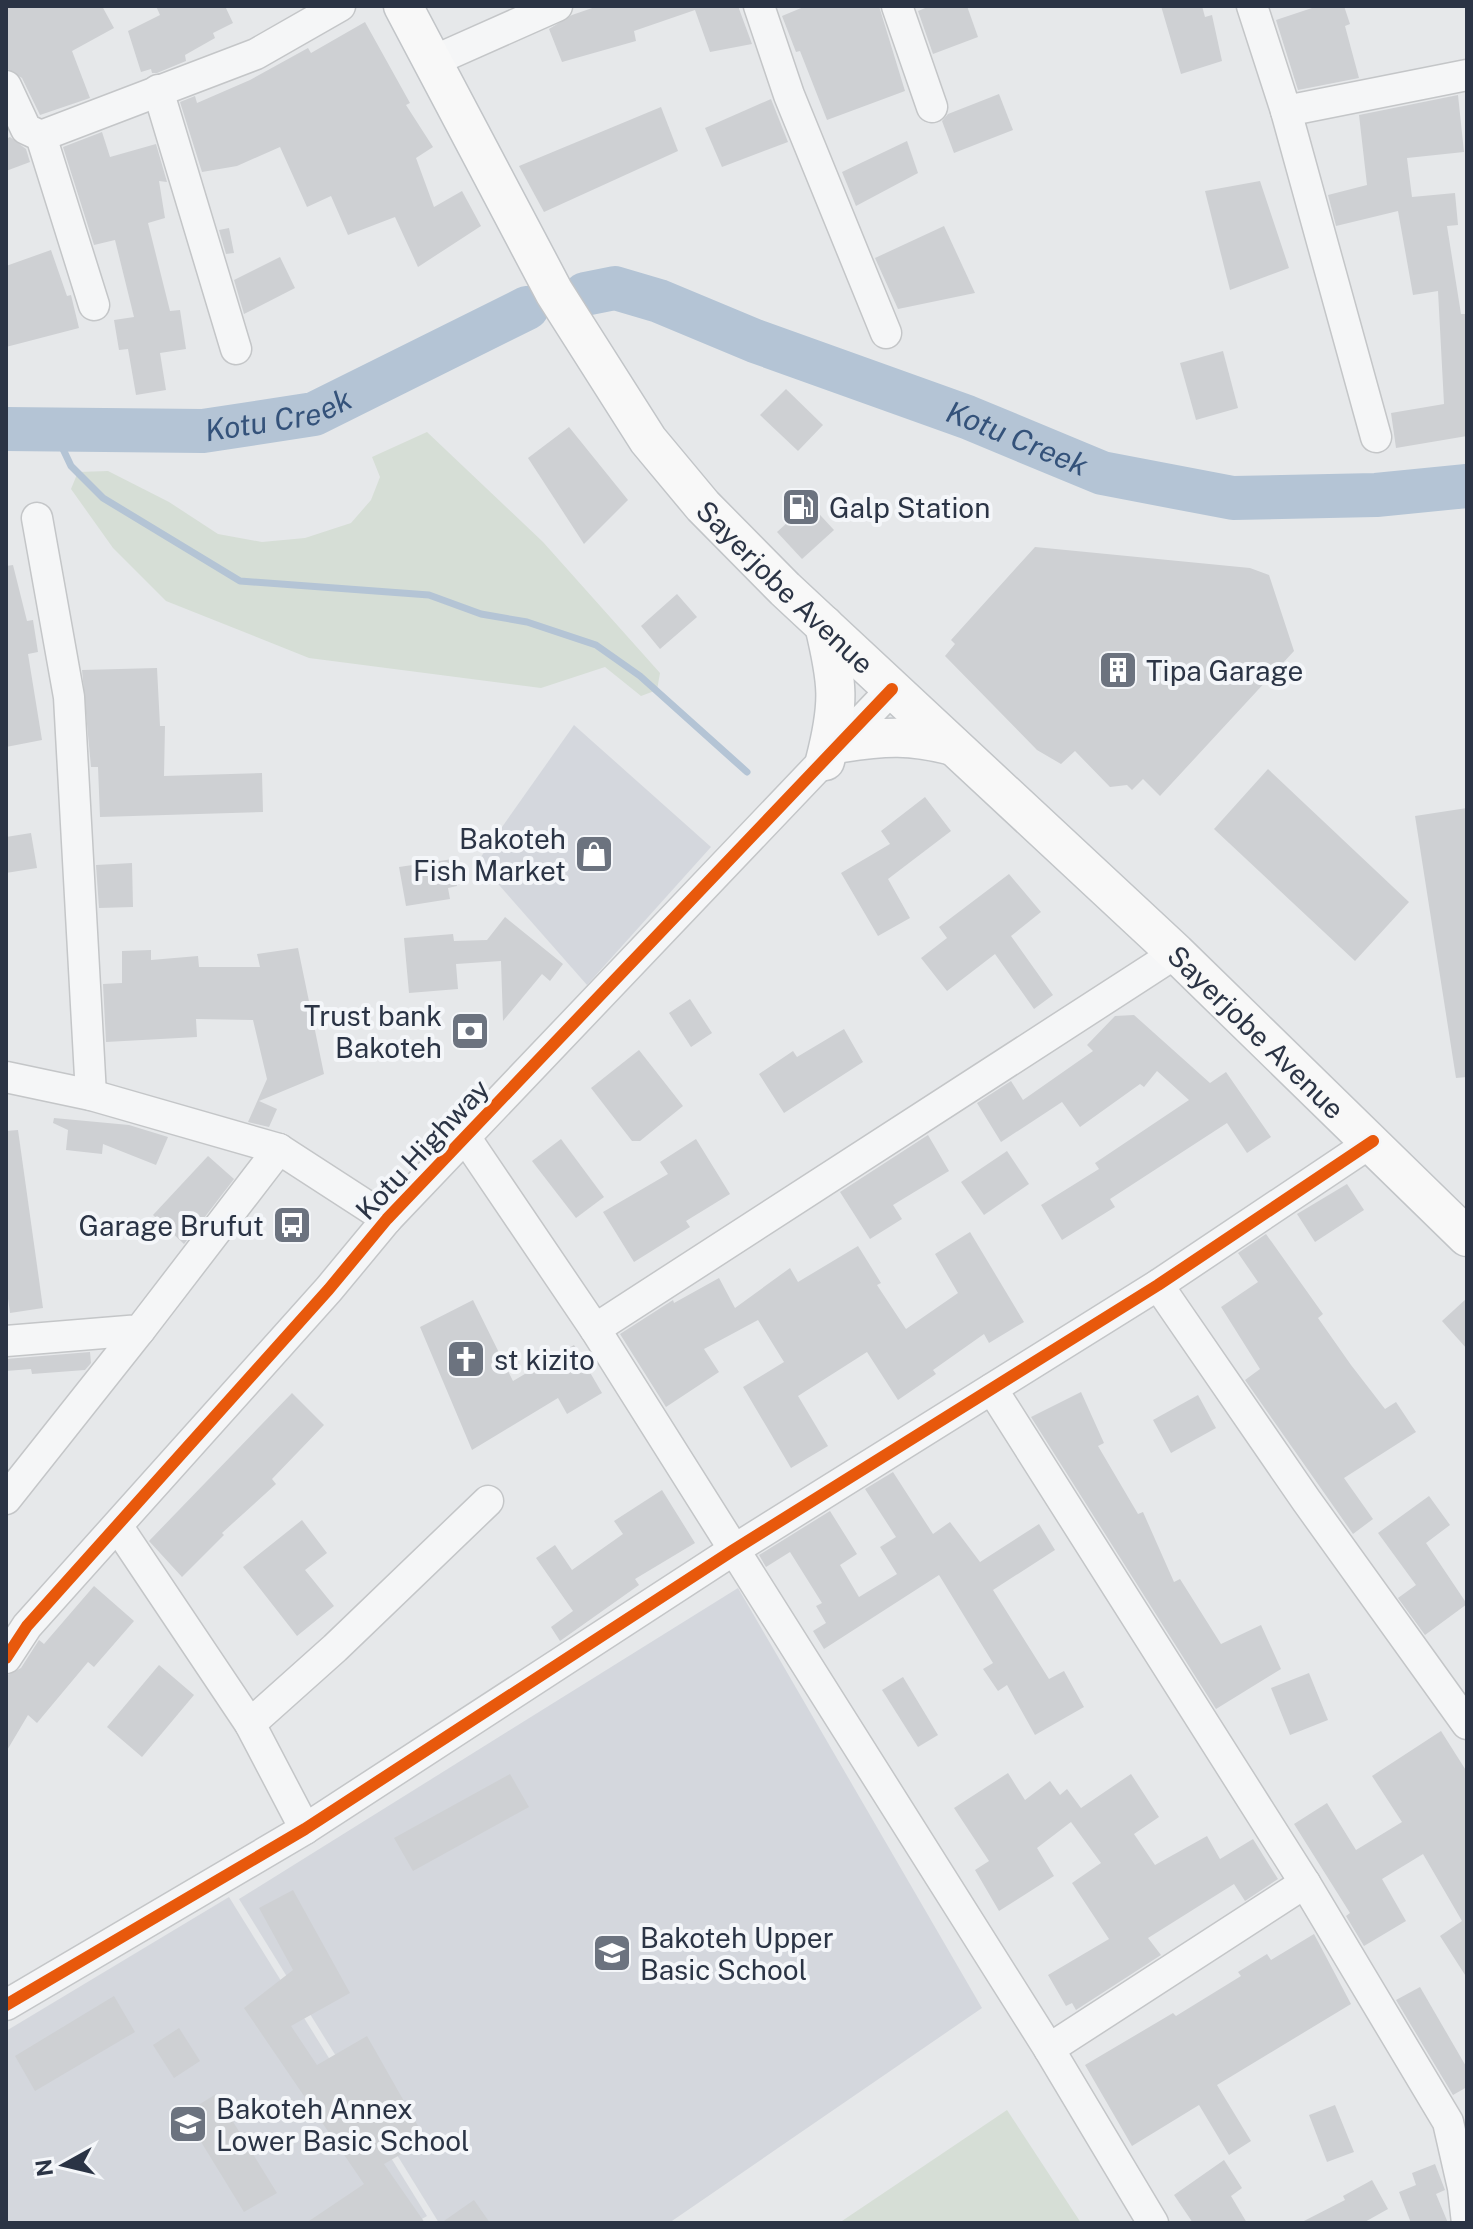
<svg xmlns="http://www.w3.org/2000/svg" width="1473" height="2229" font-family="'Public Sans',sans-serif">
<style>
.built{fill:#d4d7dd}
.green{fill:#d6ded6}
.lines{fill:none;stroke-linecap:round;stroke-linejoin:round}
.stream{stroke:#b4c4d5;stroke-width:7}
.river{stroke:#b4c4d5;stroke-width:44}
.building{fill:#ced0d3}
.minor-casing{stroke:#c4c6c8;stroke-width:33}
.major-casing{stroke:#c2c5c8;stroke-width:41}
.minor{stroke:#f5f6f7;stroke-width:30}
.major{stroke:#f8f8f8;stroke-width:38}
.cycleway-casing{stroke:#f4f6f9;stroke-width:17}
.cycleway{stroke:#e8590c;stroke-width:12}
.labels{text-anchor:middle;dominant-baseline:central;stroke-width:8;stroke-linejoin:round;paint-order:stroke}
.poi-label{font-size:28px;fill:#2b3445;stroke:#f4f6f9;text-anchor:start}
.street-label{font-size:28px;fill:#2b3445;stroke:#f4f6f9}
.water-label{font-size:30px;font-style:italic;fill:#34527a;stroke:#f4f6f9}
</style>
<rect width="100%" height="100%" fill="#e6e8ea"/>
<g class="built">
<path d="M 574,725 L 711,847 L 587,985 L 478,861 Z"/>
<path d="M 738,1588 L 982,2008 L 669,2223 L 439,2223 L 239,1899 Z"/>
<path d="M 229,1897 L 427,2216 L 415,2223 L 6,2223 L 6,2031 Z"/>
</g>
<g class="green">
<path d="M 427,432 L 543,542 L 660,673 L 657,690 L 641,696 L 605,667 L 541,688 L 309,658 L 166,601 L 113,548 L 71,489 L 78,472 L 108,471 L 169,502 L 218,534 L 262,542 L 305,538 L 351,523 L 371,500 L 380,477 L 372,457 Z"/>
<path d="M 1007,2110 L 1081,2223 L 839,2223 Z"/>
</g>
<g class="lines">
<path class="stream" d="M 54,430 L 71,466 L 103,498 L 240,581 L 429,595 L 481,614 L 527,622 L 596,645 L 640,676 L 747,772"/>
<g class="river">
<path id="s1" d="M 585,294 L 615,288 L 659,301 L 755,341 L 967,417 L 1102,473 L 1233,498 L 1376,495 L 1467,486"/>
<path id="s2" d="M 6,429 L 203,431 L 314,414 L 527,308"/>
</g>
</g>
<g class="building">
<path d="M 6,6 L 102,6 L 114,28 L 72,51 L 90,98 L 40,115 L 22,78 L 6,68 Z"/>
<path d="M 156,6 L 225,6 L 233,23 L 213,33 L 215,38 L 185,55 L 186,61 L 157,73 L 152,73 L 151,69 L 141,72 L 128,31 L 160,15 Z"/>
<path d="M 598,6 L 738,6 L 752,44 L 710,52 L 695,10 L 634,31 L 636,41 L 562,62 L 549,29 L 572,15 Z"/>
<path d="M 806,6 L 879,6 L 905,91 L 827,120 L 800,51 L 796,52 L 782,16 Z"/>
<path d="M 930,6 L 967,6 L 978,37 L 933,54 L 918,11 Z"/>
<path d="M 1161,6 L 1202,6 L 1205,17 L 1212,15 L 1222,61 L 1181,74 Z"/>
<path d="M 1318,6 L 1344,6 L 1350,24 L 1345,26 L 1359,78 L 1298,90 L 1276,20 Z"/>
<path d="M 365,22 L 410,103 L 406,105 L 433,147 L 416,158 L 434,207 L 462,191 L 481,226 L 418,267 L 395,217 L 348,235 L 331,196 L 307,207 L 280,147 L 237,166 L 202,172 L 180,102 L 195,96 L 197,103 L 250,80 L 308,48 L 311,53 Z"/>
<path d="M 999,94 L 1013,130 L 954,153 L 942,121 L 948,114 Z"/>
<path d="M 1458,95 L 1464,152 L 1407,158 L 1412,197 L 1455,193 L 1458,225 L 1447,226 L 1461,314 L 1467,314 L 1467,436 L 1396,448 L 1391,413 L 1444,404 L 1438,291 L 1413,295 L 1398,211 L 1336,226 L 1328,195 L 1367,185 L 1359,115 Z"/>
<path d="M 771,99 L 788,142 L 722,167 L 705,128 Z"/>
<path d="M 661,107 L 678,151 L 544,212 L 519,166 Z"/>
<path d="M 102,132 L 110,157 L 156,144 L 167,182 L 159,181 L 165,218 L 148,223 L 170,311 L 180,310 L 186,349 L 160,353 L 166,390 L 136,395 L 128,349 L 119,350 L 114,320 L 134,317 L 115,240 L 94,245 L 63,147 Z"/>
<path d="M 10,137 L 26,149 L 30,162 L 6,171 L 6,139 Z"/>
<path d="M 907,141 L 918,173 L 856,206 L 842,172 Z"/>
<path d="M 1260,181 L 1289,268 L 1230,290 L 1205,191 Z"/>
<path d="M 944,226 L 975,293 L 898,309 L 875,258 Z"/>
<path d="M 229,228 L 234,253 L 226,254 L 219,230 Z"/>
<path d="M 51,250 L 67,296 L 71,295 L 79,328 L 6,347 L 6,266 Z"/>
<path d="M 280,257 L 295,288 L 244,314 L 234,280 Z"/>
<path d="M 1223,351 L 1238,408 L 1196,420 L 1180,363 Z"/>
<path d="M 786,389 L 823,425 L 798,451 L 760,415 Z"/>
<path d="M 569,427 L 628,500 L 584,544 L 528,458 Z"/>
<path d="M 809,503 L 834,530 L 802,559 L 777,532 Z"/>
<path d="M 1035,547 L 1250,568 L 1269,575 L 1294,651 L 1160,796 L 1143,779 L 1132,790 L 1127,785 L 1110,787 L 1075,751 L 1061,764 L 1037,750 L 945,656 L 955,644 L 951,640 Z"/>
<path d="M 13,565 L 27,621 L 33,620 L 38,652 L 28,654 L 42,740 L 6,747 L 6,566 Z"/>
<path d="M 677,594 L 697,617 L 660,649 L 641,626 Z"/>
<path d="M 157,668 L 160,726 L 165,726 L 164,776 L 262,773 L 263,812 L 100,817 L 98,767 L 91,767 L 82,670 Z"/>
<path d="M 1268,769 L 1409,902 L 1355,961 L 1214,829 Z"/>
<path d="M 925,797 L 951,831 L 888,879 L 910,918 L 878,936 L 841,873 L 890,844 L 881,831 Z"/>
<path d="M 1467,808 L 1467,1077 L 1456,1078 L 1415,816 Z"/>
<path d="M 31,833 L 37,868 L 6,873 L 6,837 Z"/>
<path d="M 453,859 L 457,886 L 448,888 L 450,899 L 406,906 L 399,867 Z"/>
<path d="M 132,863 L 133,907 L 99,908 L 96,865 Z"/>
<path d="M 1009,874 L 1041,912 L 1011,936 L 1053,995 L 1034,1009 L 995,954 L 947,991 L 921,958 L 947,938 L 939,927 Z"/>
<path d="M 505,917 L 563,964 L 550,981 L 542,974 L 503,1021 L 501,961 L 456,964 L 458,989 L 409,993 L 404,938 L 453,934 L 454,941 L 487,940 Z"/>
<path d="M 298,948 L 324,1074 L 259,1101 L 277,1109 L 269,1127 L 248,1122 L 267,1079 L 253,1020 L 196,1019 L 197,1037 L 106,1042 L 103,984 L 122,983 L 122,951 L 151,950 L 151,960 L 198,956 L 199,967 L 260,967 L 257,954 Z"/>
<path d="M 690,999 L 712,1033 L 691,1047 L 669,1013 Z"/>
<path d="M 1134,1015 L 1210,1083 L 1226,1072 L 1271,1137 L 1247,1153 L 1227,1123 L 1110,1199 L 1115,1207 L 1062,1240 L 1041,1205 L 1099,1169 L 1095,1163 L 1189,1100 L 1157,1071 L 1144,1087 L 1140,1084 L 1080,1127 L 1062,1102 L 1001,1142 L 977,1103 L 1011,1081 L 1023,1100 L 1093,1051 L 1087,1045 L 1115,1016 Z"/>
<path d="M 844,1029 L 863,1062 L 784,1113 L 759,1074 L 793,1051 L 797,1057 Z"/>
<path d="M 639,1050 L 683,1106 L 640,1141 L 632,1141 L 591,1088 Z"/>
<path d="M 54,1118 L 129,1125 L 168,1137 L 156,1165 L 103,1144 L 102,1154 L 66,1150 L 68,1130 L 53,1123 Z"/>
<path d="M 18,1130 L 43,1308 L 10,1313 L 6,1284 L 6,1131 Z"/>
<path d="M 928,1135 L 949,1171 L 893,1205 L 902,1219 L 870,1239 L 840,1192 Z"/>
<path d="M 561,1139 L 604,1197 L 576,1218 L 532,1161 Z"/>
<path d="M 696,1139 L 730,1194 L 686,1221 L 690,1227 L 634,1262 L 603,1212 L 668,1174 L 660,1162 Z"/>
<path d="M 1007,1151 L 1029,1184 L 984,1215 L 961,1182 Z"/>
<path d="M 208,1156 L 234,1179 L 184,1244 L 153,1215 Z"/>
<path d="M 1347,1184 L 1364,1210 L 1315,1242 L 1297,1214 Z"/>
<path d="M 970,1232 L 1024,1322 L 989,1343 L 984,1334 L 933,1370 L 936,1374 L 898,1400 L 867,1352 L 798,1396 L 828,1446 L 791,1468 L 743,1387 L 784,1362 L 758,1320 L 704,1349 L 719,1372 L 666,1407 L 620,1334 L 673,1300 L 674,1303 L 719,1278 L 735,1308 L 790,1268 L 798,1282 L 858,1246 L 881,1283 L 877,1285 L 906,1329 L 958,1293 L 935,1254 Z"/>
<path d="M 1266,1234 L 1323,1314 L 1318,1318 L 1351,1365 L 1385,1409 L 1396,1402 L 1416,1432 L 1344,1478 L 1373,1519 L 1353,1534 L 1245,1380 L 1260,1369 L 1221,1307 L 1258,1282 L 1238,1253 Z"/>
<path d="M 1467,1298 L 1467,1349 L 1442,1321 Z"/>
<path d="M 473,1300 L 513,1381 L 574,1345 L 602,1393 L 567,1414 L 558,1398 L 472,1450 L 420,1327 Z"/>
<path d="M 90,1352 L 91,1363 L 85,1370 L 32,1374 L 31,1369 L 6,1371 L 6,1359 Z"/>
<path d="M 1081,1392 L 1104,1443 L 1098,1446 L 1138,1514 L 1143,1512 L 1174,1582 L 1180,1579 L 1221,1644 L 1261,1625 L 1281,1669 L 1216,1709 L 1031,1417 Z"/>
<path d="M 292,1393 L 324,1425 L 272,1479 L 276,1484 L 222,1533 L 224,1535 L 182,1577 L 149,1541 Z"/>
<path d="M 1198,1395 L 1216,1428 L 1171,1453 L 1153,1420 Z"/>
<path d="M 893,1472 L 933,1534 L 950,1522 L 980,1562 L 1039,1524 L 1055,1550 L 993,1590 L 1049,1679 L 1064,1671 L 1084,1707 L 1035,1735 L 1007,1685 L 998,1691 L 983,1669 L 993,1663 L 939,1575 L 824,1649 L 813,1631 L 826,1623 L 816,1606 L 822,1603 L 790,1552 L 766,1567 L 759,1555 L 830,1511 L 857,1554 L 840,1565 L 859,1597 L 897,1574 L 880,1547 L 896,1537 L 865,1489 Z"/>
<path d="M 662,1490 L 695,1543 L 635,1579 L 639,1585 L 560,1641 L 551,1627 L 573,1611 L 536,1558 L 555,1545 L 572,1570 L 623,1534 L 614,1521 Z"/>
<path d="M 1429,1496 L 1450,1525 L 1426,1543 L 1467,1604 L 1425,1635 L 1398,1598 L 1416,1585 L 1378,1533 Z"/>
<path d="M 302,1520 L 327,1553 L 305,1570 L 334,1606 L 297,1636 L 243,1567 Z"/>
<path d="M 94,1586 L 134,1621 L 94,1667 L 88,1662 L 37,1723 L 28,1715 L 6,1752 L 6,1676 L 21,1668 L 39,1640 L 44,1644 Z"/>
<path d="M 159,1665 L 194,1695 L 142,1757 L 107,1727 Z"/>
<path d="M 1309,1673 L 1328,1720 L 1290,1735 L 1271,1688 Z"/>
<path d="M 903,1677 L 938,1735 L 918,1747 L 882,1690 Z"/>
<path d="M 1441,1731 L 1467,1772 L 1467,1978 L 1440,1936 L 1462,1921 L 1423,1854 L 1382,1879 L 1406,1921 L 1364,1946 L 1346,1916 L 1350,1913 L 1294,1824 L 1327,1803 L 1356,1850 L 1402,1822 L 1372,1776 Z"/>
<path d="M 1008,1773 L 1025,1800 L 1050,1781 L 1060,1795 L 1067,1789 L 1081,1808 L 1131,1774 L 1159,1817 L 1134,1834 L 1155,1865 L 1207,1836 L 1220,1859 L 1253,1839 L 1278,1879 L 1245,1901 L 1234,1884 L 1148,1938 L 1161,1955 L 1076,2010 L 1072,2003 L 1066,2006 L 1048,1975 L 1109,1939 L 1072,1883 L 1101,1863 L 1071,1822 L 1037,1848 L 1054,1876 L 999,1911 L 975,1870 L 989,1861 L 954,1808 Z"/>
<path d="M 510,1774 L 529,1807 L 413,1871 L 394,1838 Z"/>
<path d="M 293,1890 L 350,1993 L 291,2026 L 317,2065 L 367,2036 L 426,2140 L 384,2164 L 425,2223 L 306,2223 L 364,2184 L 244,2008 L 293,1970 L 259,1908 Z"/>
<path d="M 1314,1934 L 1351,2004 L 1217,2085 L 1251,2141 L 1229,2155 L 1199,2105 L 1132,2146 L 1085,2065 L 1173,2013 L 1176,2016 L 1241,1976 L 1238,1972 L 1267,1954 L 1271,1960 Z"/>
<path d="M 1420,1987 L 1467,2068 L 1467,2087 L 1453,2095 L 1396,2000 Z"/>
<path d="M 114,1996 L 135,2032 L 35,2091 L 15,2056 Z"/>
<path d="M 179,2028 L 200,2061 L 174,2078 L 153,2045 Z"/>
<path d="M 216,2094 L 277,2193 L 244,2212 L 184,2114 Z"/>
<path d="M 1335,2105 L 1354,2152 L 1327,2162 L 1309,2115 Z"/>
<path d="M 1224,2160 L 1242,2188 L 1231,2196 L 1247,2223 L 1193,2223 L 1174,2195 Z"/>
<path d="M 1435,2164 L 1445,2190 L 1436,2194 L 1448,2223 L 1411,2223 L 1399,2192 L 1416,2185 L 1412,2173 Z"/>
<path d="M 1372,2180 L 1388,2209 L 1363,2223 L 1300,2223 L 1345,2200 L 1343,2196 Z"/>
<path d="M 474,2200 L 490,2223 L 441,2223 Z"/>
</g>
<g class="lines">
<g class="minor-casing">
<g id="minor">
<path d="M 759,6 L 789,95 L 886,333"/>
<path d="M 897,6 L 932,107"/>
<path d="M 1252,6 L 1286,111 L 1376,437"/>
<path d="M 431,62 L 557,6"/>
<path d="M 6,86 L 26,129 L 41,136 L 94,305"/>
<path d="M 158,90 L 236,349"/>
<path d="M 1286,111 L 1467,75"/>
<path d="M 41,136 L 256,54 L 340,6"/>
<path d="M 37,518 L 69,697 L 91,1095"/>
<path d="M 6,1077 L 91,1095 L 279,1149"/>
<path d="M 465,1137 L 595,1329 L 1049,2049 L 1153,2223"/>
<path d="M 1158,1285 L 1306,1500 L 1467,1724"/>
<path d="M 595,1329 L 1176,953"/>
<path d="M 6,1341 L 140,1330 L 279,1149 L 387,1219"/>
<path d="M 992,1389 L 1305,1883 L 1448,2122 L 1463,2188 L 1467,2223"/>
<path d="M 6,1499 L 140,1330"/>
<path d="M 118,1527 L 250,1724 L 305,1829"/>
<path d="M 6,1658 L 27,1626 L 329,1289 L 387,1219 L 892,689"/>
<path d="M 250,1724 L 335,1648 L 488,1501"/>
<path d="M 6,2005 L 305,1829 L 732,1551 L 1158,1285 L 1373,1141"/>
<path d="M 1049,2049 L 1305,1883"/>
</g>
</g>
<g class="major-casing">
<g id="major">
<path id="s3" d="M 403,6 L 554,292 L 648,440 L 703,506 L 785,589 L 1176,953 L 1467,1237"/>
<path d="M 824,625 C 838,683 840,703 825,761"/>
<path d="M 842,743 C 886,736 910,735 953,746"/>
</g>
</g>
<use href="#minor" class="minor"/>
<use href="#major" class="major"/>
<g class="cycleway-casing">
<g id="cycleway">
<path d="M 6,1658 L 27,1626 L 329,1289 L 387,1219 L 892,689"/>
<path d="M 6,2005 L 305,1829 L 732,1551 L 1158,1285 L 1373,1141"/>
</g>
</g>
<use href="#cycleway" class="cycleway"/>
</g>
<defs>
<g id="fuel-square" transform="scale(2)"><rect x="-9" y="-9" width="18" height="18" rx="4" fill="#6c737f" stroke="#f4f6f9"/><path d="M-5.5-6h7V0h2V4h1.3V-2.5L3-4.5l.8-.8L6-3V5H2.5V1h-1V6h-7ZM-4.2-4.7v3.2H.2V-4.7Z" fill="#fff"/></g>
<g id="building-square" transform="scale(2)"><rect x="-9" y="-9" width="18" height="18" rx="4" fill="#6c737f" stroke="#f4f6f9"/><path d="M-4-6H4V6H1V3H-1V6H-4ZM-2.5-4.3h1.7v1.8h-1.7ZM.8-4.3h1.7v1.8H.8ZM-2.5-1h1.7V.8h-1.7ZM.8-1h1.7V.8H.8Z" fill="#fff"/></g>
<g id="shop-square" transform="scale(2)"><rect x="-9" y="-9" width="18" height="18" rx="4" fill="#6c737f" stroke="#f4f6f9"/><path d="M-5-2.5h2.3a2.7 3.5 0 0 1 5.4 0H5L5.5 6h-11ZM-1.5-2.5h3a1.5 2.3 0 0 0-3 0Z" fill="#fff"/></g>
<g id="bank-square" transform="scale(2)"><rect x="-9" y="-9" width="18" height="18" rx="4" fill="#6c737f" stroke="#f4f6f9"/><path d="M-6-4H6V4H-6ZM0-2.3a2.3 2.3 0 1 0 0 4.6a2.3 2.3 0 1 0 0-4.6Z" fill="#fff"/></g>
<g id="bus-square" transform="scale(2)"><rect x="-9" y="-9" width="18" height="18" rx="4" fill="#6c737f" stroke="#f4f6f9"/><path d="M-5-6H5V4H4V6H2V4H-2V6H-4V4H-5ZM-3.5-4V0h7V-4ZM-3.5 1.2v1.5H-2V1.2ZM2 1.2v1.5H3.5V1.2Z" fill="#fff"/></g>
<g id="church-square" transform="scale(2)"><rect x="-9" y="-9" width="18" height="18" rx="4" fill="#6c737f" stroke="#f4f6f9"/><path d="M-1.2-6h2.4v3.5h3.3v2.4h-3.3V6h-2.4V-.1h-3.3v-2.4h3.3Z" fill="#fff"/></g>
<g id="school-square" transform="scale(2)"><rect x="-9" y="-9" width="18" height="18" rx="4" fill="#6c737f" stroke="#f4f6f9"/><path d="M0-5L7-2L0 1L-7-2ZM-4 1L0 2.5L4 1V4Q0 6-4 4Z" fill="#fff"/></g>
</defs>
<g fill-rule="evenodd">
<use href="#fuel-square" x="801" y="507"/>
<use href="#building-square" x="1118" y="670"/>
<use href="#shop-square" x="594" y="854"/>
<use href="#bank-square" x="470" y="1031"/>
<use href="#bus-square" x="292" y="1225"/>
<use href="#church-square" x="466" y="1359"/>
<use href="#school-square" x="612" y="1953"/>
<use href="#school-square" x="188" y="2124"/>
</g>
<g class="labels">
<g class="poi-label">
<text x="829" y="507">Galp Station</text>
<text x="1146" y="670">Tipa Garage</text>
<text x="566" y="838" text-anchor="end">Bakoteh<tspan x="566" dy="32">Fish Market</tspan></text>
<text x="442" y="1015" text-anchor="end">Trust bank<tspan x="442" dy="32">Bakoteh</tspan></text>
<text x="264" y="1225" text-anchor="end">Garage Brufut</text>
<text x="494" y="1359">st kizito</text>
<text x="640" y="1937">Bakoteh Upper<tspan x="640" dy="32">Basic School</tspan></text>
<text x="216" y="2108">Bakoteh Annex<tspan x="216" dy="32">Lower Basic School</tspan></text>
</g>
<g class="street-label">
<text stroke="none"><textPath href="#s3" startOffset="700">Sayerjobe Avenue</textPath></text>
<text stroke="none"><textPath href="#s3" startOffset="1348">Sayerjobe Avenue</textPath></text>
<text transform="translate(422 1149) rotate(-47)">Kotu Highway</text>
</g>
<g class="water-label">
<text stroke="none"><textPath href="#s2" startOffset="274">Kotu Creek</textPath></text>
<text stroke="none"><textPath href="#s1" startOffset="460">Kotu Creek</textPath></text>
</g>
</g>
<rect width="1473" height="2229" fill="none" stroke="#2b3445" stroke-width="16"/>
<g transform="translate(64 2165) rotate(262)" stroke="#f4f6f9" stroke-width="6" paint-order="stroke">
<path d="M0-6L14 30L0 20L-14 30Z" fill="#2b3445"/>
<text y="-12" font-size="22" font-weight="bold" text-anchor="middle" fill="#2b3445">N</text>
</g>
</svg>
